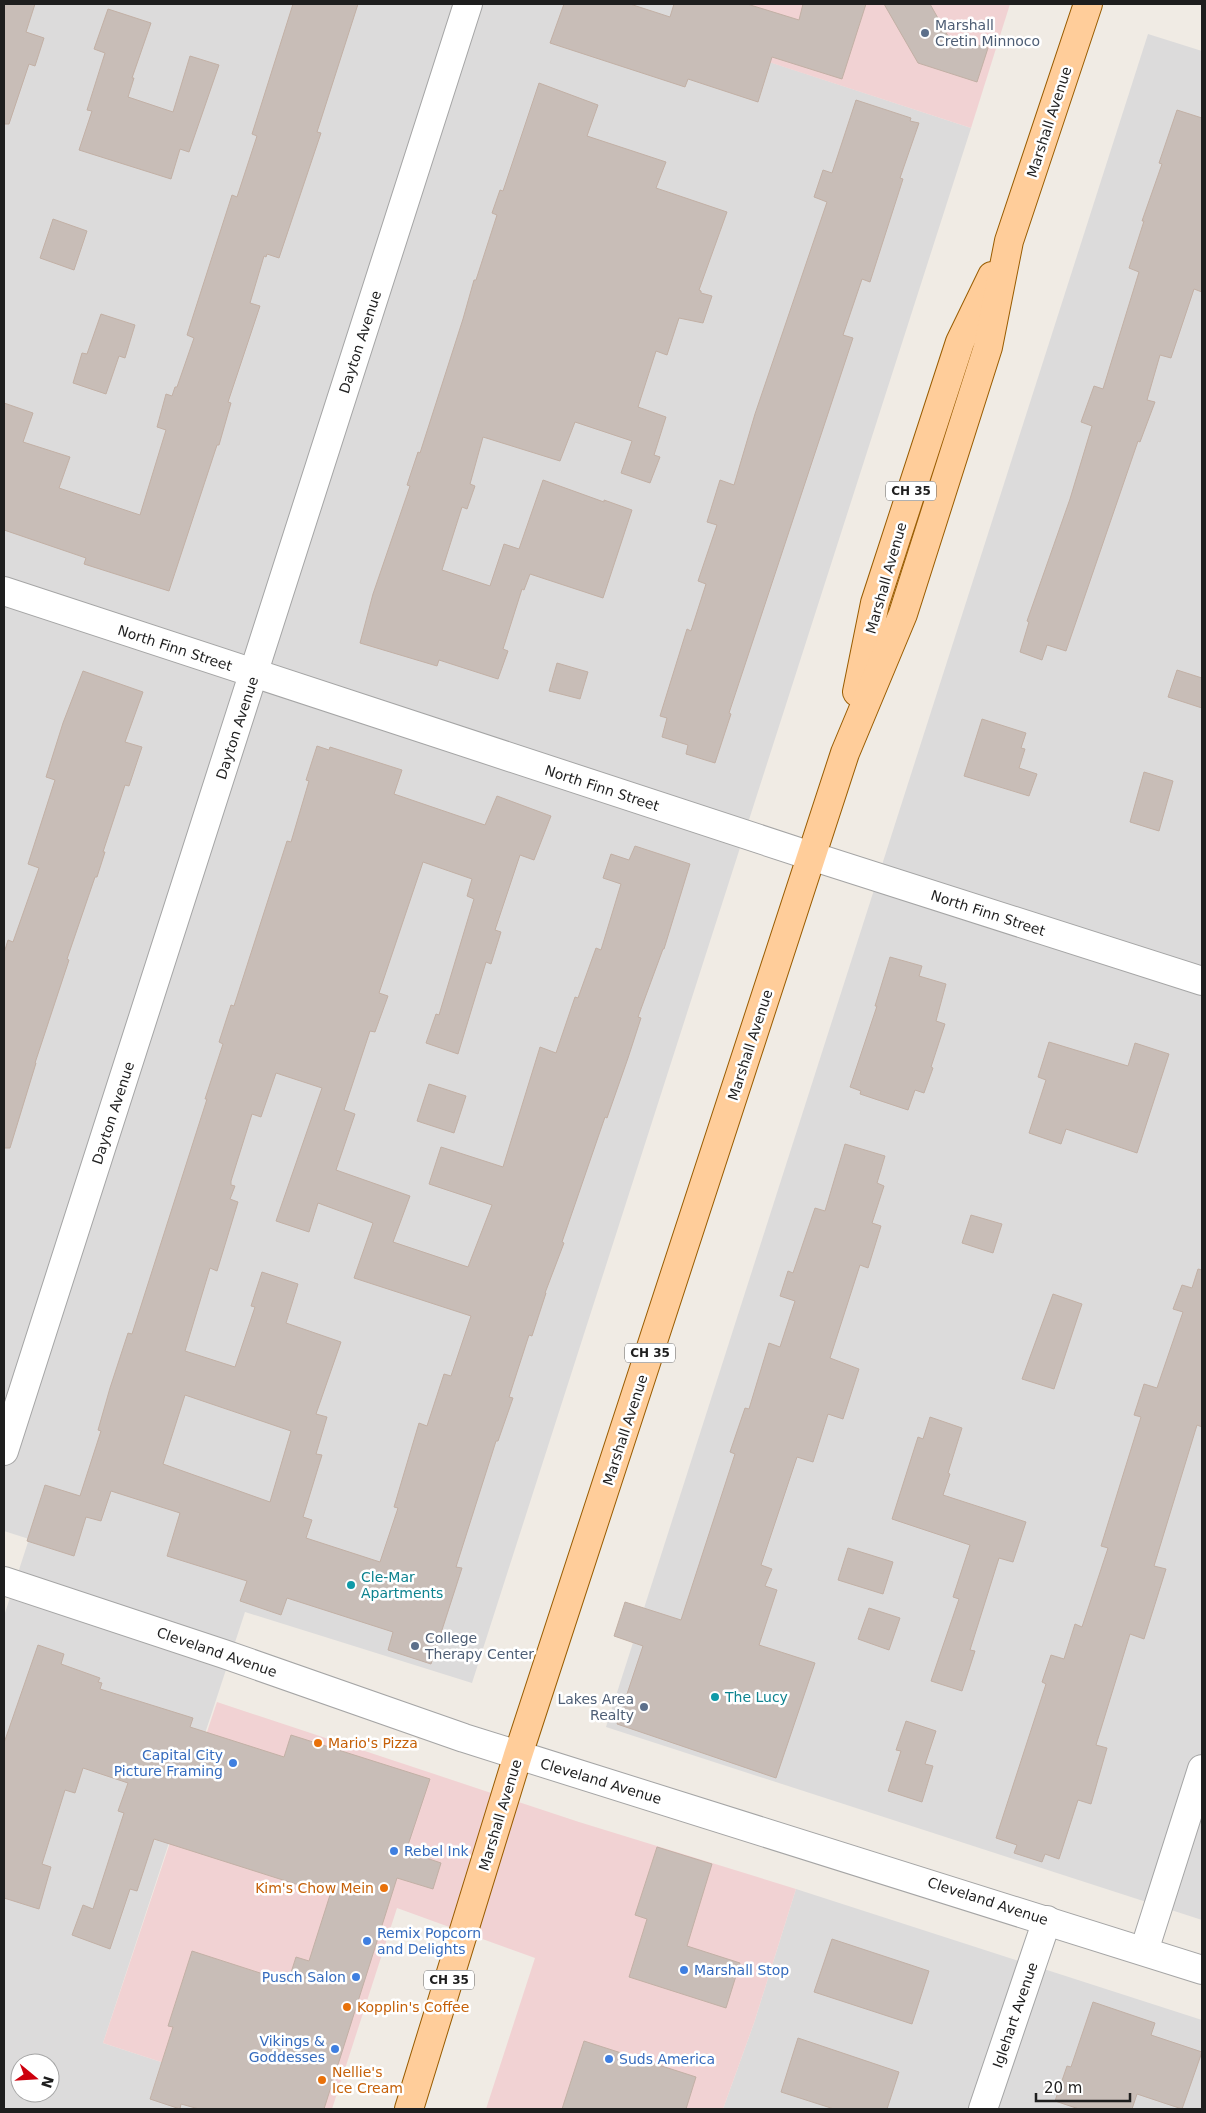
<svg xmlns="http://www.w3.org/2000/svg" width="1206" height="2113" font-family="'DejaVu Sans',sans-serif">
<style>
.residential{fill:#dcdbdb;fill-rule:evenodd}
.commercial{fill:#f1d2d3}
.building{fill:#c8bdb7;stroke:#c2b0a5;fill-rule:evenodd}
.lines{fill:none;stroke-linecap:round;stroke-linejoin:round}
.minor-casing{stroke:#a5a5a5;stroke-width:30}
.tertiary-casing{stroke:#a5a5a5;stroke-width:30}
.primary-casing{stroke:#995c00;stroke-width:30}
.minor{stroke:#fff;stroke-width:28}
.tertiary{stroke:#fff;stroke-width:28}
.primary{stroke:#ffcd9a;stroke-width:28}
.service-dot{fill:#5c6f8a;stroke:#fff;stroke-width:2}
.culture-dot{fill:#0f9aa8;stroke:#fff;stroke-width:2}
.food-dot{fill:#e8710a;stroke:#fff;stroke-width:2}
.shop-dot{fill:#3f7fe0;stroke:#fff;stroke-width:2}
.labels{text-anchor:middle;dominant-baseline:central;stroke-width:5;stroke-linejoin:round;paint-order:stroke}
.shield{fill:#fff;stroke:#626262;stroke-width:1}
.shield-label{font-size:12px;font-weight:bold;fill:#1e1e1e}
.service-label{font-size:14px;fill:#4e5e75;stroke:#fff;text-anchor:start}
.street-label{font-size:14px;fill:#1e1e1e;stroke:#fff}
.culture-label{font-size:14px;fill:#0d838f;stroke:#fff;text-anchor:start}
.food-label{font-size:14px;fill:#c56008;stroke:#fff;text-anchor:start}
.shop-label{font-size:14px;fill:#366cbe;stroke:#fff;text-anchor:start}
</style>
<rect width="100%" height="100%" fill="#f0ebe4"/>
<g class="residential">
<path d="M 4,4 L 744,4 L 730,49 L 971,128 L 472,1683 L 245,1612 L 103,2043 L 207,2077 L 197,2109 L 4,2109 L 4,1616 L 29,1539 L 4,1531 ZM 20,2063 L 50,2063 L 50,2093 L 20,2093 Z"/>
<path d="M 1148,34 L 1202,51 L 1202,1920 L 606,1727 Z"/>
<path d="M 796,1889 L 1202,2020 L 1202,2109 L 723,2109 L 754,2023 Z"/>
</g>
<g class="commercial">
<path d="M 744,4 L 1010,4 L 971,128 L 729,49 Z"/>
<path d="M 217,1702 L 579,1822 L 796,1889 L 754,2023 L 723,2109 L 486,2109 L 535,1958 L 397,1908 L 332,2109 L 197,2109 L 207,2077 L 103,2043 Z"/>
</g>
<g class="building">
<path d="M 4,4 L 35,4 L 26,32 L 44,38 L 35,66 L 29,64 L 9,124 L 4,124 Z"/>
<path d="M 293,4 L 358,4 L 317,132 L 321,133 L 279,258 L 267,254 L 266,257 L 264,256 L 250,303 L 260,306 L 228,402 L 231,403 L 219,445 L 217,445 L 169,591 L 84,564 L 86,558 L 4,530 L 4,403 L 33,413 L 23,442 L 70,457 L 59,488 L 140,515 L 166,430 L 157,427 L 166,394 L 172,396 L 175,387 L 177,387 L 194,338 L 187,335 L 232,195 L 237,197 L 257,136 L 252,134 Z"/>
<path d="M 564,4 L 630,4 L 670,17 L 674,4 L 747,4 L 799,20 L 803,4 L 866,4 L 842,79 L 772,57 L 758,102 L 688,79 L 685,87 L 550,43 Z"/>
<path d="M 884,4 L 930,4 L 948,36 L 988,48 L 977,82 L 918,63 Z"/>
<path d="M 108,9 L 151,23 L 132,78 L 134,78 L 128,97 L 173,112 L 190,56 L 219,65 L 189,152 L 180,149 L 171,179 L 79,150 L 92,111 L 87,110 L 105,53 L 94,49 Z"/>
<path d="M 539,83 L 598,105 L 587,136 L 666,162 L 656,188 L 727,212 L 699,290 L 701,291 L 701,293 L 712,296 L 703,323 L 679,318 L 667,355 L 656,351 L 638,407 L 666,417 L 654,455 L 660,457 L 650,483 L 621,473 L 632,441 L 575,422 L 560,461 L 483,437 L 470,484 L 475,486 L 467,509 L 462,507 L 442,570 L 490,586 L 504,544 L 519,549 L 543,480 L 604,502 L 604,500 L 632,510 L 603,598 L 530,574 L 524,590 L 522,589 L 503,649 L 508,651 L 498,679 L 439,660 L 437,666 L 360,643 L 373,594 L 410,486 L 407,485 L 418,452 L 420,453 L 463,319 L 474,280 L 476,280 L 497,215 L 492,213 L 500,190 L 503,191 Z"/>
<path d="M 856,100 L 911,118 L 910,121 L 919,123 L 900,178 L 903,179 L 870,282 L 862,279 L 843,335 L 853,338 L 729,713 L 731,714 L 715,763 L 686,754 L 688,745 L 662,737 L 667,718 L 660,716 L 687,629 L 691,631 L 706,584 L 698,581 L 717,525 L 707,522 L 720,480 L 734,485 L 755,414 L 827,202 L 814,197 L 823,170 L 832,173 Z"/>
<path d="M 1177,110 L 1202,118 L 1202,292 L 1194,289 L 1171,358 L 1160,355 L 1147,400 L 1155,402 L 1140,442 L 1138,441 L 1066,651 L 1047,645 L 1042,660 L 1020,652 L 1029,622 L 1027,621 L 1070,499 L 1092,426 L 1081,422 L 1094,386 L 1103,389 L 1139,272 L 1129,268 L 1144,221 L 1142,221 L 1162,164 L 1159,163 Z"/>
<path d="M 53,219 L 87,231 L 74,270 L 40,258 Z"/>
<path d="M 101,314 L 135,325 L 125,358 L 119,356 L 106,394 L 73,383 L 82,353 L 87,354 Z"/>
<path d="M 557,663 L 588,672 L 580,699 L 549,691 Z"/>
<path d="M 1177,670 L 1202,678 L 1202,708 L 1168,697 Z"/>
<path d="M 83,671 L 143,692 L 125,742 L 142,747 L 129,786 L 125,785 L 103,852 L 105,852 L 97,877 L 95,877 L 67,959 L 69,960 L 35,1063 L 36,1063 L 10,1148 L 4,1148 L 4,953 L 8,940 L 13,942 L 39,868 L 28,864 L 55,780 L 46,777 L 63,723 Z"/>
<path d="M 982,719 L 1026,733 L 1021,748 L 1025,749 L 1019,768 L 1037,774 L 1029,796 L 964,776 Z"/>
<path d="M 317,746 L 329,750 L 330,747 L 402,770 L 394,794 L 485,825 L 497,796 L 551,816 L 534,860 L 520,855 L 495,930 L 501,932 L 491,964 L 486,962 L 458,1054 L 426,1043 L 436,1014 L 439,1015 L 474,899 L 467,896 L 472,879 L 423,862 L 379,993 L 388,996 L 375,1032 L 370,1031 L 344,1110 L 355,1114 L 336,1170 L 410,1196 L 393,1242 L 468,1267 L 492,1205 L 429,1184 L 441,1147 L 503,1167 L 540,1047 L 556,1053 L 575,997 L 578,998 L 596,948 L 601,950 L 621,884 L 603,878 L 611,854 L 629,860 L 635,846 L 690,864 L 664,949 L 663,949 L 638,1017 L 641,1018 L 628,1058 L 607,1118 L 605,1117 L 562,1242 L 564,1243 L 545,1293 L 546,1293 L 532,1336 L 529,1335 L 509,1397 L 513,1398 L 498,1441 L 496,1441 L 456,1567 L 462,1568 L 431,1664 L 388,1650 L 393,1632 L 287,1598 L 281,1615 L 240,1601 L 247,1581 L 167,1556 L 180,1513 L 111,1491 L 101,1521 L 86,1517 L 74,1556 L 27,1541 L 45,1485 L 80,1496 L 101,1431 L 98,1430 L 110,1388 L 128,1333 L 132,1334 L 207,1099 L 205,1099 L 223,1044 L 219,1042 L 231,1005 L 234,1006 L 287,841 L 291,842 L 309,781 L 306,780 ZM 276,1073 L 322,1088 L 276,1221 L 309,1232 L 318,1203 L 373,1223 L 354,1278 L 471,1316 L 451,1376 L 444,1374 L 427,1426 L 419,1423 L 394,1507 L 398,1508 L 380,1562 L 306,1538 L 312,1520 L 303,1517 L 322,1455 L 316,1454 L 327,1417 L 316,1414 L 341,1342 L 286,1323 L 298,1284 L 262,1272 L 251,1306 L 255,1307 L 235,1367 L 185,1351 L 210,1268 L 217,1271 L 238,1202 L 230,1199 L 235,1186 L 231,1185 L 231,1181 L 252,1114 L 261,1117 ZM 185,1395 L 291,1431 L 270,1502 L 163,1464 Z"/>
<path d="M 1144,772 L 1173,781 L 1159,831 L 1130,822 Z"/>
<path d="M 890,957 L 922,966 L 919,976 L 946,984 L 936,1021 L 945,1024 L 931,1067 L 933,1068 L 924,1093 L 915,1090 L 908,1110 L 860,1094 L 861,1091 L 850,1087 L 877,1006 L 875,1006 Z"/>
<path d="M 1049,1042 L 1128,1066 L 1135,1043 L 1169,1054 L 1137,1153 L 1066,1129 L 1061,1144 L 1029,1133 L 1046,1080 L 1038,1077 Z"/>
<path d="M 429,1084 L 466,1096 L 454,1133 L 417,1121 Z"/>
<path d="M 845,1144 L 885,1156 L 877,1183 L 884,1186 L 872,1223 L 881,1226 L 868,1268 L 860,1265 L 830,1358 L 859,1369 L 843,1419 L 828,1414 L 813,1462 L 797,1457 L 761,1565 L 772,1569 L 765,1586 L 777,1590 L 759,1645 L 815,1663 L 776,1778 L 617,1724 L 643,1646 L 614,1636 L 625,1602 L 681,1620 L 735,1454 L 730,1452 L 745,1408 L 749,1409 L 769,1343 L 780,1347 L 795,1301 L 780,1296 L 788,1271 L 793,1273 L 815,1208 L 825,1211 Z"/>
<path d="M 971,1215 L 1002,1224 L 993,1253 L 962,1243 Z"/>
<path d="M 1198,1269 L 1202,1270 L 1202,1427 L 1197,1425 L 1154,1566 L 1166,1569 L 1144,1639 L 1130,1634 L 1096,1745 L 1107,1748 L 1091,1804 L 1078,1800 L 1059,1859 L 1045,1854 L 1042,1862 L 1014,1853 L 1017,1845 L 996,1838 L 1046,1684 L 1042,1682 L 1051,1655 L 1064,1659 L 1075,1624 L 1082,1627 L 1108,1548 L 1101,1546 L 1141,1417 L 1134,1415 L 1144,1384 L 1157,1388 L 1183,1312 L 1173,1309 L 1182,1285 L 1192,1288 Z"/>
<path d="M 1053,1294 L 1082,1304 L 1054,1389 L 1022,1379 Z"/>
<path d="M 930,1417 L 962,1428 L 948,1473 L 950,1474 L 943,1495 L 1026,1522 L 1013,1562 L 999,1558 L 970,1650 L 975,1651 L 962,1691 L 931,1681 L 959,1599 L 953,1597 L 970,1545 L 892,1519 L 918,1437 L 923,1439 Z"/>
<path d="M 848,1548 L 893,1562 L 883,1594 L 838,1580 Z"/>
<path d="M 869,1608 L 900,1618 L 889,1650 L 858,1639 Z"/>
<path d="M 38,1645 L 64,1654 L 61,1664 L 100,1678 L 98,1682 L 102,1683 L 100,1689 L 193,1718 L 190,1727 L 284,1757 L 291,1735 L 430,1779 L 406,1851 L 441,1863 L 433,1889 L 397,1878 L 324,2109 L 199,2109 L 181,2104 L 180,2109 L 150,2099 L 173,2027 L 168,2026 L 192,1951 L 288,1982 L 296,1957 L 309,1961 L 330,1895 L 154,1839 L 137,1891 L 130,1889 L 110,1949 L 72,1935 L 83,1905 L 93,1909 L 124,1813 L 118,1811 L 128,1783 L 83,1768 L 75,1793 L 65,1790 L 42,1864 L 51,1867 L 39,1909 L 4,1898 L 4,1743 Z"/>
<path d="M 906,1721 L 936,1731 L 925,1764 L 933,1766 L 922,1802 L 888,1791 L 901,1751 L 896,1750 Z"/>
<path d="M 657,1847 L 712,1864 L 687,1946 L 740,1963 L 726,2008 L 629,1977 L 647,1919 L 635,1915 Z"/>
<path d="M 832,1939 L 929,1971 L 912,2024 L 814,1992 Z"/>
<path d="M 1093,2002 L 1155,2023 L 1151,2035 L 1202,2052 L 1182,2109 L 1137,2094 L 1132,2109 L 1079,2109 L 1055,2101 L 1067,2066 L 1071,2067 Z"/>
<path d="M 798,2038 L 899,2072 L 887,2109 L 834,2109 L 781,2092 Z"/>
<path d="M 584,2041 L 696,2077 L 686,2109 L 562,2109 Z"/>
</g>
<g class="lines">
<g class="minor-casing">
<g id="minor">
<path d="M 4,591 L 811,856 L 1202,981"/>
<path d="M 4,1451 L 468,4"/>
<path d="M 1144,1951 L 1202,1769"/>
<path d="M 983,2109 L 1047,1920"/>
</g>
</g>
<g class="tertiary-casing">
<path id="tertiary" d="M 4,1581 L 224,1654 L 464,1738 L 1202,1970"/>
</g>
<g class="primary-casing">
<g id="primary">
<path d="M 857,692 L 875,603 L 960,342 L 992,276"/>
<path d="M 409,2109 L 518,1755 L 845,753 L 903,614 L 988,347 L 1009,241 L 1088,4"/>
</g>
</g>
<use href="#minor" class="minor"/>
<use href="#tertiary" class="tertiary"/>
<use href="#primary" class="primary"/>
</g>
<g class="service-dot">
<circle cx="925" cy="33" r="5"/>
<circle cx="415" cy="1646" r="5"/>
<circle cx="644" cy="1707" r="5"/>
</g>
<g class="culture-dot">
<circle cx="351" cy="1585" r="5"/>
<circle cx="715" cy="1697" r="5"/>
</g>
<g class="food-dot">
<circle cx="318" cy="1743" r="5"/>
<circle cx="384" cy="1888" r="5"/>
<circle cx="347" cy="2007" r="5"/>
<circle cx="322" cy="2080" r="5"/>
</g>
<g class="shop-dot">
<circle cx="233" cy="1763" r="5"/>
<circle cx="394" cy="1851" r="5"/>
<circle cx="367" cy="1941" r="5"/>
<circle cx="684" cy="1970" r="5"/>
<circle cx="356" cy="1977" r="5"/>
<circle cx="335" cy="2049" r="5"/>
<circle cx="609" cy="2059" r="5"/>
</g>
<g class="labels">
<g class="shield">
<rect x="886" y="481.5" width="50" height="19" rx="4"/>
<rect x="625" y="1343.5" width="50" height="19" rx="4"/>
<rect x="424" y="1970.5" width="50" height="19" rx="4"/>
</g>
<g class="shield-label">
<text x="911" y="491">CH 35</text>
<text x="650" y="1353">CH 35</text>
<text x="449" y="1980">CH 35</text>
</g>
<g class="service-label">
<text x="935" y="25">Marshall<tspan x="935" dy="16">Cretin Minnoco</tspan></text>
<text x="425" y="1638">College<tspan x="425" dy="16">Therapy Center</tspan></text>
<text x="634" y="1699" text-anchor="end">Lakes Area<tspan x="634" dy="16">Realty</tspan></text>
</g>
<g class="street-label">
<text transform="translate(1049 122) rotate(-72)">Marshall Avenue</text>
<text transform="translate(360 342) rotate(-72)">Dayton Avenue</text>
<text transform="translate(886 578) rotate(-74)">Marshall Avenue</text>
<text transform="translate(175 648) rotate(18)">North Finn Street</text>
<text transform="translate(237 728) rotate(-72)">Dayton Avenue</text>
<text transform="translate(602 788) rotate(18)">North Finn Street</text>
<text transform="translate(988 913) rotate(18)">North Finn Street</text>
<text transform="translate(750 1045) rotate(-72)">Marshall Avenue</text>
<text transform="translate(113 1113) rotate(-72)">Dayton Avenue</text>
<text transform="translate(625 1430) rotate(-72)">Marshall Avenue</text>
<text transform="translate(217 1652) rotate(19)">Cleveland Avenue</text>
<text transform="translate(601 1781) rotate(17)">Cleveland Avenue</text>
<text transform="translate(500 1815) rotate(-73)">Marshall Avenue</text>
<text transform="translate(988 1901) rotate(18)">Cleveland Avenue</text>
<text transform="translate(1015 2015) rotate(-71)">Iglehart Avenue</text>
</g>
<g class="culture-label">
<text x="361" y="1577">Cle-Mar<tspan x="361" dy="16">Apartments</tspan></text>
<text x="725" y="1697">The Lucy</text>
</g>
<g class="food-label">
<text x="328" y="1743">Mario's Pizza</text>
<text x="374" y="1888" text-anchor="end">Kim's Chow Mein</text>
<text x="357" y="2007">Kopplin's Coffee</text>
<text x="332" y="2072">Nellie's<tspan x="332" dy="16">Ice Cream</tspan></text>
</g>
<g class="shop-label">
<text x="223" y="1755" text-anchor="end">Capital City<tspan x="223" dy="16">Picture Framing</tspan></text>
<text x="404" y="1851">Rebel Ink</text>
<text x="377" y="1933">Remix Popcorn<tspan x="377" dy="16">and Delights</tspan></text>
<text x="694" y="1970">Marshall Stop</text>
<text x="346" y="1977" text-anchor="end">Pusch Salon</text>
<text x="325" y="2041" text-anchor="end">Vikings &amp;<tspan x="325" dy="16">Goddesses</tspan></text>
<text x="619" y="2059">Suds America</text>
</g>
</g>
<rect width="1206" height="2113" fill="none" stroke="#1e1e1e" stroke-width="10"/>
<g transform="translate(35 2078) rotate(108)"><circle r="24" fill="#ffffff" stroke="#a5a5a5"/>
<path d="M0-4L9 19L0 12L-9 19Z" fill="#cd000d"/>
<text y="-8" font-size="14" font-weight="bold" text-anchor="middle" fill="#1e1e1e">N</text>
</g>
<path d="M1036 2093v8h94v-8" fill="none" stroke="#1e1e1e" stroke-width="2.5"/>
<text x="1044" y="2093" font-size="15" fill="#1e1e1e" stroke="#ffffff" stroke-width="4" paint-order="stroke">20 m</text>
</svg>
